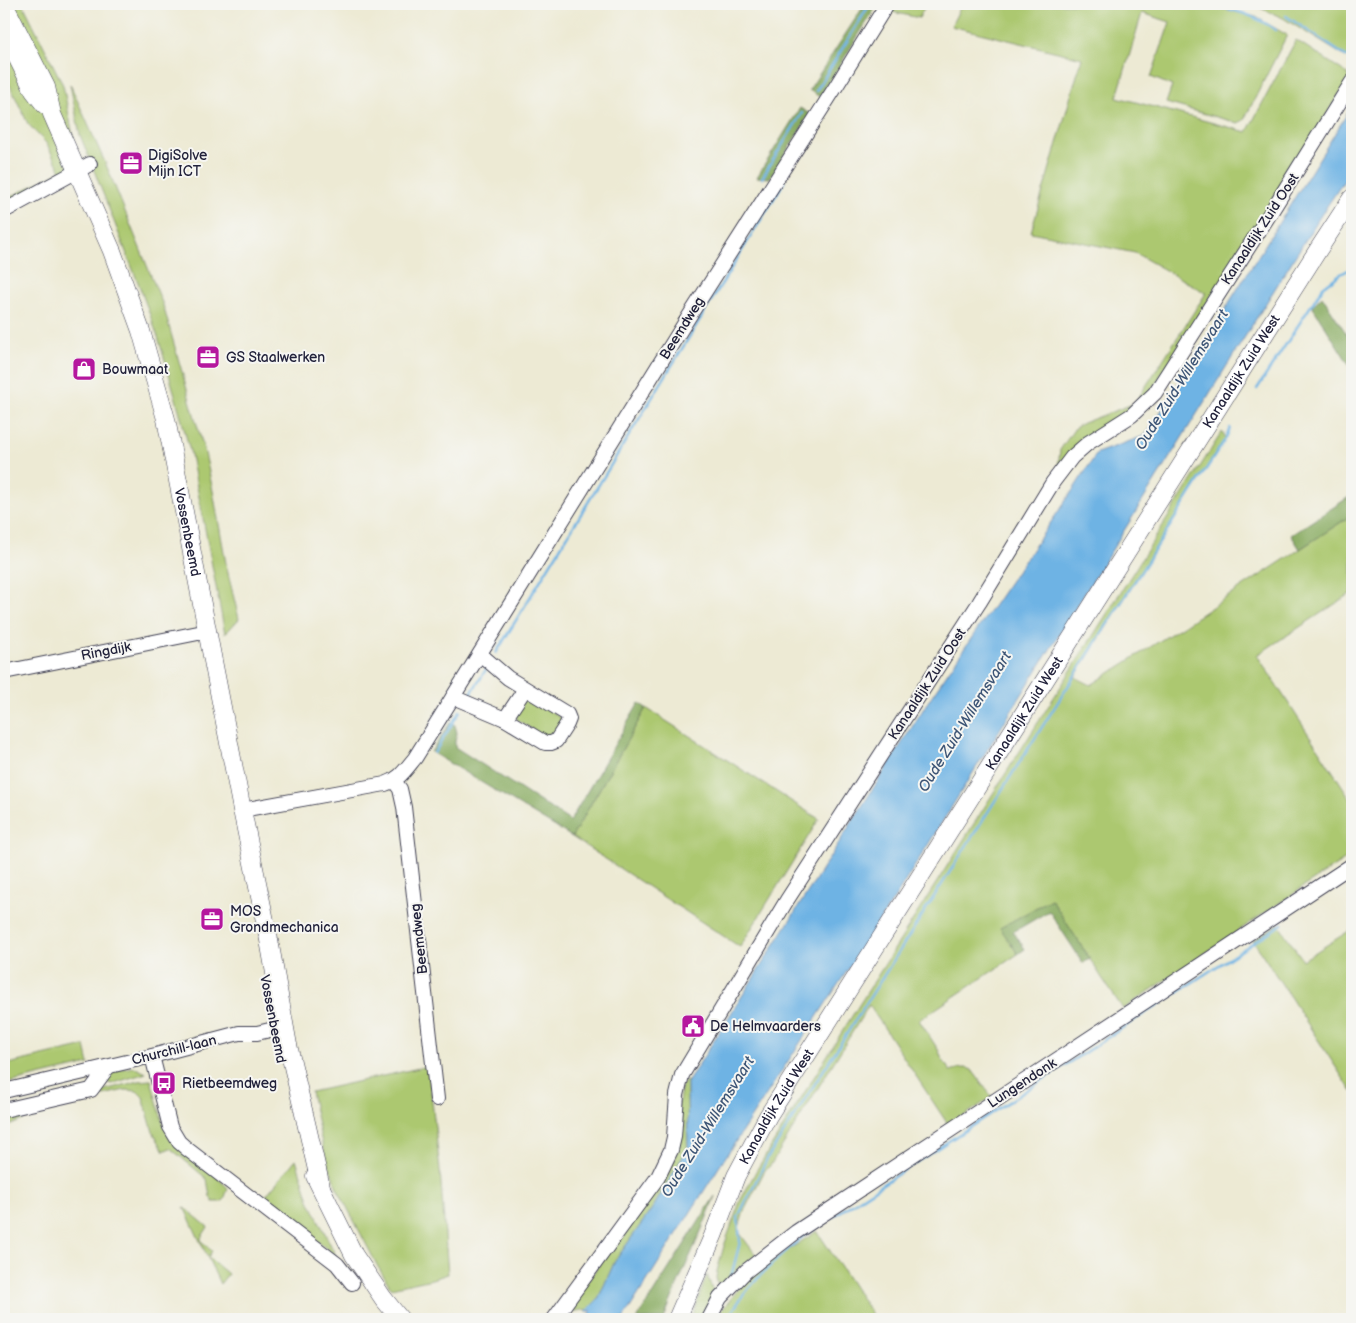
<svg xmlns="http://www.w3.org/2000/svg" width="1356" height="1323" font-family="'Balsamiq Sans',sans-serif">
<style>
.green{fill:#acc86f;stroke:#677555}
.forest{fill:#89ac62;stroke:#56674e}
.water{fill:#6eb3e4;stroke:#486a90}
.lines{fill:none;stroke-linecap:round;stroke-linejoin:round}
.stream{stroke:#6eb3e4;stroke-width:2.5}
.minor-casing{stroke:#404052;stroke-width:16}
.major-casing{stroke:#404052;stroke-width:19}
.minor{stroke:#fff;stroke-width:14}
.major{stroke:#fff;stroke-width:18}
.labels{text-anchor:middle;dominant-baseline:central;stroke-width:4;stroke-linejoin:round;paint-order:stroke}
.poi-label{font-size:14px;fill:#22223b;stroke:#f6f6f2;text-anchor:start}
.street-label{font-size:14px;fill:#22223b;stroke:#f6f6f2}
.water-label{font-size:15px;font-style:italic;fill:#3d5576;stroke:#f6f6f2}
</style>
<rect width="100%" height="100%" fill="#f6f6f2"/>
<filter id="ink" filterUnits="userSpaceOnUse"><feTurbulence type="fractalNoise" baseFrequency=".02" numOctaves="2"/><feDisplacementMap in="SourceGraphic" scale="10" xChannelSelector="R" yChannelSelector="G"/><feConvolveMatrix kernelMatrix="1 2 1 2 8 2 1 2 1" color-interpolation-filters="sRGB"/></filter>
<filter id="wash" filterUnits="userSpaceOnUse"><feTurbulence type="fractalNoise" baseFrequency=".0096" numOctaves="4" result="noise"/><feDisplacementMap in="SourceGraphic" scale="20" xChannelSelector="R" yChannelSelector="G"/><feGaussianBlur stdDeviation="1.12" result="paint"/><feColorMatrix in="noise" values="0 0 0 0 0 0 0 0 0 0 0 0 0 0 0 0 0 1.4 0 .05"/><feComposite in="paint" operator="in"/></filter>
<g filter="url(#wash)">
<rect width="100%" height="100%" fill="#edead4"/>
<g class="green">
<path d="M 11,4 L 23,4 L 63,85 L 77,156 Z"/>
<path d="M 893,4 L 926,4 L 919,18 L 888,11 Z"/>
<path d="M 962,4 L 1203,4 L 1256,17 L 1287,35 L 1244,120 L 1238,123 L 1166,103 L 1172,86 L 1151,77 L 1170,22 L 1142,13 L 1117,97 L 1247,132 L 1296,40 L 1348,74 L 1349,79 L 1140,408 L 1058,466 L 1060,450 L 1075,428 L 1083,423 L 1135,403 L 1206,293 L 1135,253 L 1031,232 L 1082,58 L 951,26 Z"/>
<path d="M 1254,4 L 1352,4 L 1352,61 L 1283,18 L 1256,6 Z"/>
<path d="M 4,36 L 71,170 L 4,208 L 4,200 L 61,171 L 46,143 L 28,124 L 4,73 Z"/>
<path d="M 70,84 L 107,167 L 163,305 L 205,453 L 213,491 L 227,569 L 239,619 L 225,634 L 191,455 L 175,395 L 158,337 L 139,285 L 80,135 Z"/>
<path d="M 1222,432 L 1226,438 L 1075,677 L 1091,685 L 1183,626 L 1352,515 L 1352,593 L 1257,655 L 1352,801 L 1352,855 L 1309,883 L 1123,1009 L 1102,978 L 1051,899 L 1001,928 L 1018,954 L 919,1020 L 939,1051 L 941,1057 L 950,1071 C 958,1069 964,1066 972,1070 L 992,1097 L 949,1126 L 869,1005 L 770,1166 L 765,1170 L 744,1211 L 738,1231 L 756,1255 L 739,1268 L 724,1284 L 721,1285 L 718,1284 L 716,1278 L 717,1271 L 724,1246 L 740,1201 L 756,1171 L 840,1035 Z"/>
<path d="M 533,699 L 561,718 L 563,726 L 548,739 L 517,720 L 516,714 L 523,701 Z"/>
<path d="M 646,708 L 819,819 L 740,947 L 572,837 Z"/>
<path d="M 1278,924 L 1303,960 L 1352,929 L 1352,1092 L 1253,940 Z"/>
<path d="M 780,936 L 809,954 L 687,1083 L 688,1148 L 654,1206 L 615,1261 L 598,1299 L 589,1309 L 565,1313 L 668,1167 L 682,1083 L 690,1080 Z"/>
<path d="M 85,1046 L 89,1064 L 4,1084 L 4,1065 Z"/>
<path d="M 428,1066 L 440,1170 L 448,1274 L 432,1279 L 391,1288 L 378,1267 L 336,1186 L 323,1148 L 311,1092 Z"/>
<path d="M 134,1067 L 146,1073 L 111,1084 L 105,1081 L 111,1071 Z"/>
<path d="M 151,1080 L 164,1126 L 228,1188 L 224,1200 L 221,1202 L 213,1202 L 210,1197 L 207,1179 L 170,1148 L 164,1151 L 153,1132 L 143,1097 L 137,1091 L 125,1090 L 56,1106 L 4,1128 L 4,1116 L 139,1081 Z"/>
<path d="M 296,1159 L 309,1200 L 336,1256 L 263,1199 Z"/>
<path d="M 184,1207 L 208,1227 L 201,1238 L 202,1242 L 212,1251 L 208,1257 L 228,1274 L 220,1284 Z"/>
<path d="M 817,1231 L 875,1319 L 715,1319 L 736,1292 L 761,1265 L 787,1251 Z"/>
<path d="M 707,1275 L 716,1299 L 705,1319 L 691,1319 Z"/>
</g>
<g class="forest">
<path d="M 865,4 L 878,4 L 820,97 L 809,90 Z"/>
<path d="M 800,108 L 810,114 L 770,178 L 757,177 Z"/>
<path d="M 1322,296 L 1352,342 L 1352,369 L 1312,306 Z"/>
<path d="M 1352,495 L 1352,515 L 1300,549 L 1291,535 Z"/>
<path d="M 639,703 L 646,708 L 572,837 L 431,752 L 450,723 L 455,725 L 457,733 L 455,741 L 455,747 L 570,821 Z"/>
<path d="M 1051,899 L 1090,959 L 1083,963 L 1049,911 L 1013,932 L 1025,949 L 1018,954 L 1000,928 Z"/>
<path d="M 715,1196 C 700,1238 679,1277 664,1319 L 637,1319 Z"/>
</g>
<path class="water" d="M 1352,106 L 1352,169 L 1321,215 L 896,896 L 721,1164 L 623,1319 L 589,1319 L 591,1310 L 587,1312 L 586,1311 L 598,1299 L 615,1261 L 654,1206 L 688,1148 L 687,1083 L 931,697 L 1073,490 L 1097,453 L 1144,436 L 1150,429 Z"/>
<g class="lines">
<g class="stream">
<path d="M 1210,4 C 1236,11 1253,14 1276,30"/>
<path d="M 1286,16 L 1347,57 L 1352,57"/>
<path d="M 816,91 L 870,4"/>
<path d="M 762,178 L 802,113"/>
<path d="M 1257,389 L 1323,287 L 1339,275 L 1352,268"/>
<path d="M 496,653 L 784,182"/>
<path d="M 470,695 L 487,668"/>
<path d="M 434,753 L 460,711"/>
<path d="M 731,1277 L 740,1242 L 738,1217 L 767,1159 L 1226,438 L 1230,428"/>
<path d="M 728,1319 C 745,1286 775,1261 803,1236 L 1282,924"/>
</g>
</g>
</g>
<g filter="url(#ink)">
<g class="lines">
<g class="minor-casing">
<g id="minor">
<path d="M 4,211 L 90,164"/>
<path d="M 4,672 L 208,631"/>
<path d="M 453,697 L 505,719 L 545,743 L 551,743 L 556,741 L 567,724 L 569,719 L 567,714 L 508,678 L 480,654"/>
<path d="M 505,719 L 525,689"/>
<path d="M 394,781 L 400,789 L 404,807 L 437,1099"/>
<path d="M 242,810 L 385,784 C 400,779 405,770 415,758 L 688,318 L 835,88 L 887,4"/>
<path d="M 152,1056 L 170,1127 L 179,1142 L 187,1149 L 337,1264 L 352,1283"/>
<path d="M 4,1091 L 152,1056 L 239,1033 L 257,1033 L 274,1029 L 285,1023"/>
<path d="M 4,1110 L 91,1090 L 108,1067"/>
<path d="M 554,1319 L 658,1177 L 671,1150 L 674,1137 L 677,1095 L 682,1075 L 787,900 L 979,603 L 1053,482 L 1072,457 L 1088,443 L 1132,415 L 1155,393 L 1266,220 L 1352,82"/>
<path d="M 709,1319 L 720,1298 L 746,1271 L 796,1232 L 1352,865"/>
</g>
</g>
<g class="major-casing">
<g id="major">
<path id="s1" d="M 4,4 L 46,87 L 52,114 L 112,251 L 141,331 L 166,419 L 242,810 L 269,940 L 288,1045 L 321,1187"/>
<path d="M 4,31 L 34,91 L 45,105"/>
<path d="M 315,1176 L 354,1255 L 383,1298 L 400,1319"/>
<path id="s2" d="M 677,1319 L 713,1236 L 736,1176 L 768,1116 L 1318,250 L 1352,198"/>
</g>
</g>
<use href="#minor" class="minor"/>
<use href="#major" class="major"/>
</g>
</g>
<defs>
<g id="office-square" transform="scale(1.25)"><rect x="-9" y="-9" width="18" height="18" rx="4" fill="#b5179e" stroke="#f6f6f2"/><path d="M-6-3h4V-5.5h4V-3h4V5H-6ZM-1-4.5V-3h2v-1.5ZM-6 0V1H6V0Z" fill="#fff"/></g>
<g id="shop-square" transform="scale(1.25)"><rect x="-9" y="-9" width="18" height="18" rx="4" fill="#b5179e" stroke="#f6f6f2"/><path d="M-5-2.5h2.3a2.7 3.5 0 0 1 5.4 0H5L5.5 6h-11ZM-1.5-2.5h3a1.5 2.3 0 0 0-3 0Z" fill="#fff"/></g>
<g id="civic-square" transform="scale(1.25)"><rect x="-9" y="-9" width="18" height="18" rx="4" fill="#b5179e" stroke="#f6f6f2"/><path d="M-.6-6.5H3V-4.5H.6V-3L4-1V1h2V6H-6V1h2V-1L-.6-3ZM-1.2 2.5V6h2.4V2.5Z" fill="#fff"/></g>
<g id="bus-square" transform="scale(1.25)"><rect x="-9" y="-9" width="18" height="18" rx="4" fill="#b5179e" stroke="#f6f6f2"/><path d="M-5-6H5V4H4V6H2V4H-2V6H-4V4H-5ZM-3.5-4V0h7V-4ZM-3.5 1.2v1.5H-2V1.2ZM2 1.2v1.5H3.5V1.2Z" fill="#fff"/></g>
</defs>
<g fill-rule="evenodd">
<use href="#office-square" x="131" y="163"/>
<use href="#office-square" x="208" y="357"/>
<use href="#shop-square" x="84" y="369"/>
<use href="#office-square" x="212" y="919"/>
<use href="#civic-square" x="693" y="1026"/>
<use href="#bus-square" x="164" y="1083"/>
</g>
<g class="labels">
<g class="poi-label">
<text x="148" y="155">DigiSolve<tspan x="148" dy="16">Mijn ICT</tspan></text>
<text x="226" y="357">GS Staalwerken</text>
<text x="102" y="369">Bouwmaat</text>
<text x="230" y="911">MOS<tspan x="230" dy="16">Grondmechanica</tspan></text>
<text x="710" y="1026">De Helmvaarders</text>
<text x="182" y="1083">Rietbeemdweg</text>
</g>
<g class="street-label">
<text transform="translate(1260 229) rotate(-57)">Kanaaldijk Zuid Oost</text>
<text transform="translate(682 328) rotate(-58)">Beemdweg</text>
<text stroke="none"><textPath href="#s2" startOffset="1105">Kanaaldijk Zuid West</textPath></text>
<text stroke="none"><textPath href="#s1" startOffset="562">Vossenbeemd</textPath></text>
<text transform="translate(106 651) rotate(-11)">Ringdijk</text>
<text transform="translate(927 684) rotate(-57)">Kanaaldijk Zuid Oost</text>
<text stroke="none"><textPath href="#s2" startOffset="700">Kanaaldijk Zuid West</textPath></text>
<text transform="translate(419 939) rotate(-96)">Beemdweg</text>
<text transform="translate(273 1019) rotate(79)">Vossenbeemd</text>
<text transform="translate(174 1050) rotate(-14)">Churchill-laan</text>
<text transform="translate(1022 1083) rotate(-33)">Lungendonk</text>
<text stroke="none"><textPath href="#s2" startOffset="235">Kanaaldijk Zuid West</textPath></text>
</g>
<g class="water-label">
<text transform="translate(1182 380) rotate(-58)">Oude Zuid-Willemsvaart</text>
<text transform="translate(965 722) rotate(-58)">Oude Zuid-Willemsvaart</text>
<text transform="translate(708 1127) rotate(-58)">Oude Zuid-Willemsvaart</text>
</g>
</g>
<rect width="1356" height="1323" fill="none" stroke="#f6f6f2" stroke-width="20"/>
</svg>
